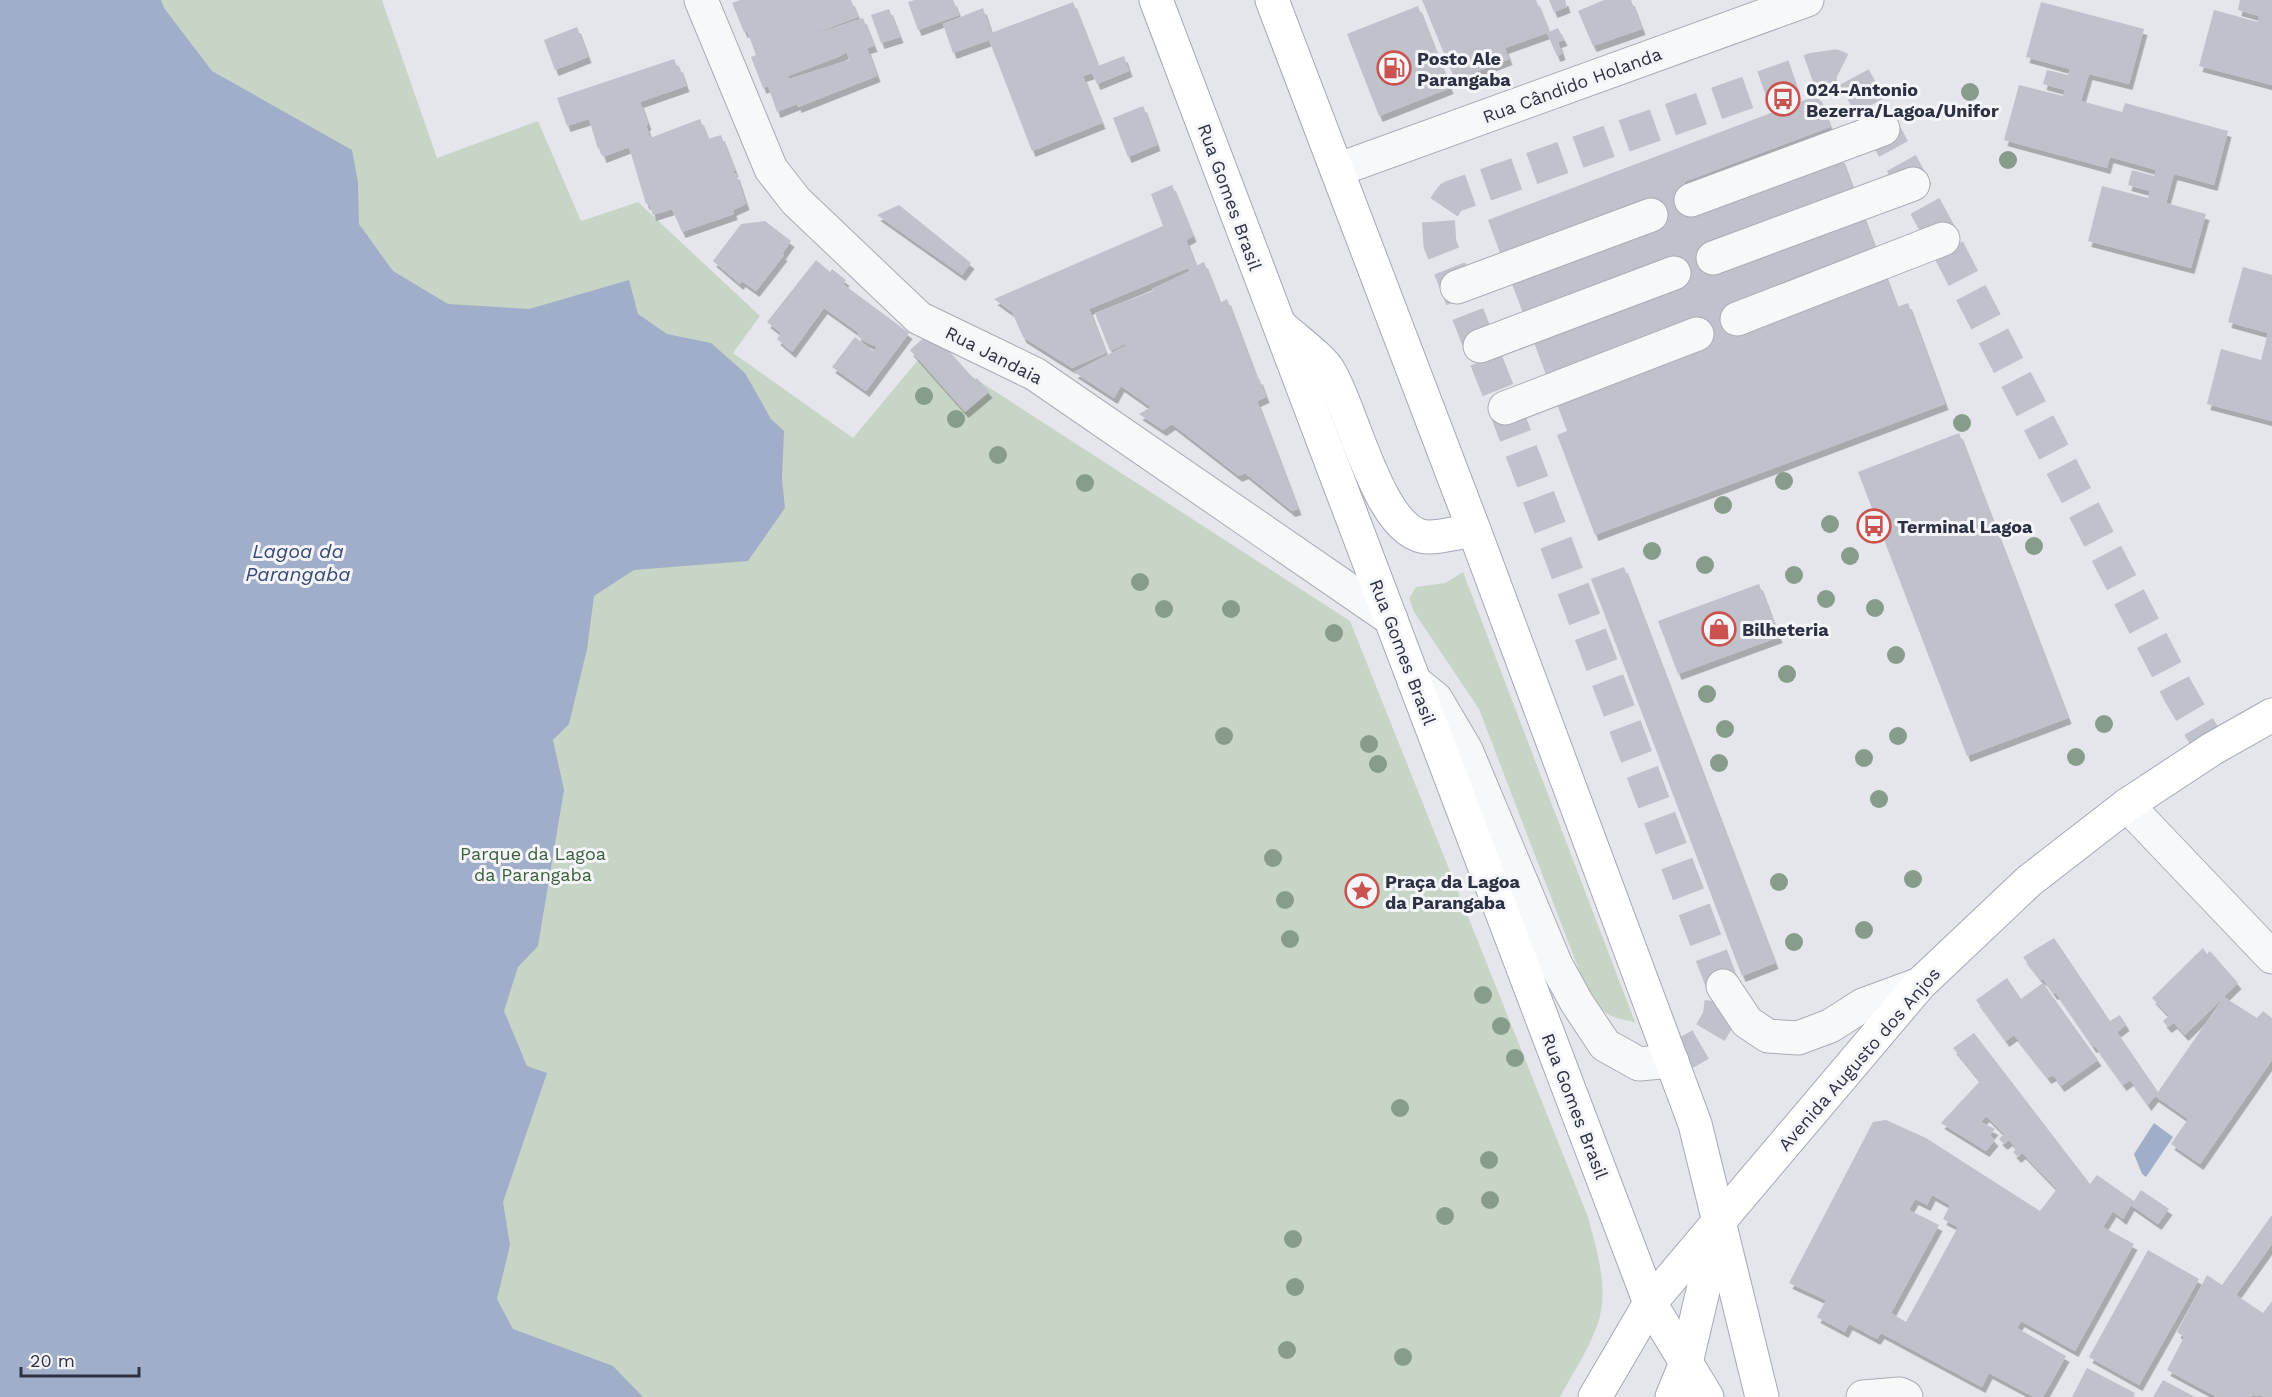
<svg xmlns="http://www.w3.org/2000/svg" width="2272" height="1397" font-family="'Work Sans',sans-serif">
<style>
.green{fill:#c7d5c6}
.water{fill:#a1aeca}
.building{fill:#bfc1cb;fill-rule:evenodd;filter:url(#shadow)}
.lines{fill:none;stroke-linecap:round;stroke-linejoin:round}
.minor-tunnel{stroke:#bfc2ca;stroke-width:33;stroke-dasharray:33 16;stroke-linecap:butt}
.minor-casing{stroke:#a9acb6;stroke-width:35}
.major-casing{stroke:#a4a8b7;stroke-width:35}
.minor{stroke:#f7f8fa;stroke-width:33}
.major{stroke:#fff;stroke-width:33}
.tree{fill:#879c8a}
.labels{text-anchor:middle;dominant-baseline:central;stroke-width:6;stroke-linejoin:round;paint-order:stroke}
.poi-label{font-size:18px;font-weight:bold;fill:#2c3144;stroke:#f4f5f9;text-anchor:start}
.street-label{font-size:18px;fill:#2c3144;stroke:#f4f5f9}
.park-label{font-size:18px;fill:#3b5f3a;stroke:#f4f5f9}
.water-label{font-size:20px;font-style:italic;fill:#384976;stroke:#f4f5f9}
</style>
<defs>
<filter id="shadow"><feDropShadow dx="3.5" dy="6" stdDeviation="0" flood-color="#0004"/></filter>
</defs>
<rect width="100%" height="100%" fill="#e4e6ec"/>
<g class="green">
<path d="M 0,0 L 382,0 L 437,158 L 538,121 L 581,221 L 638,202 L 760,316 L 733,353 L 853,438 L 928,348 L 1350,621 L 1588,1217 C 1598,1255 1611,1294 1595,1331 C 1586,1354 1571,1376 1560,1397 L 0,1397 Z"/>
<path d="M 1463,572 L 1635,1022 C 1608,1017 1602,1014 1587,991 L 1479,709 L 1414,612 L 1409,598 L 1416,587 L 1445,583 Z"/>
</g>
<g class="water">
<path d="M 0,0 L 161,0 L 164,8 L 212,71 L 352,150 L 358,182 L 359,224 L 393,271 L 448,304 L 529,309 L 629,280 L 638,314 L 667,334 L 711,343 L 745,373 L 771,419 L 784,431 L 782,479 L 785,508 L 748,561 L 634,570 L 594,596 L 587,649 L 569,724 L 553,740 L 564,790 L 538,946 L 518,967 L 504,1011 L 527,1066 L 547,1073 L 503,1202 L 510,1245 L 497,1299 L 513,1329 L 613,1366 L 643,1397 L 0,1397 Z"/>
<path d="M 2154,1123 L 2173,1137 L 2146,1177 L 2142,1174 L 2134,1154 Z"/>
</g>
<g class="building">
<path d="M 740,0 L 851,0 L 858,17 L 794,41 L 863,18 L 874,46 L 867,48 L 877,76 L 798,107 L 797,104 L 777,112 L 768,86 L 763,88 L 751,57 L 756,55 L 747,31 L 744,32 L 732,3 ZM 847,52 L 849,60 L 789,79 L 788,76 L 838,57 Z"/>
<path d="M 915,0 L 953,0 L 959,15 L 918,30 L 908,2 Z"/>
<path d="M 1422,0 L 1536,0 L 1549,32 L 1558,28 L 1564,40 L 1558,42 L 1562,54 L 1557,56 L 1547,33 L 1505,48 L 1509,59 L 1455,80 Z"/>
<path d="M 1549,0 L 1565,0 L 1567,7 L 1554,12 Z"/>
<path d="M 1604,0 L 1631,0 L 1642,29 L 1593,46 L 1578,11 Z"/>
<path d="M 2240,0 L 2272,0 L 2272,85 L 2199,66 L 2214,10 L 2258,22 L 2259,16 L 2238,10 Z"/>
<path d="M 1073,2 L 1098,66 L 1124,56 L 1129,71 L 1097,84 L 1092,73 L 1083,76 L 1102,123 L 1032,151 L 989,40 L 953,53 L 943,24 L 983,8 L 991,33 Z"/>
<path d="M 2041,2 L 2144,29 L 2129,84 L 2089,74 L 2081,101 L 2122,112 L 2125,103 L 2228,131 L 2214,185 L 2174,174 L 2166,203 L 2206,214 L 2191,268 L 2088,241 L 2102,186 L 2148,198 L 2150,191 L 2128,185 L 2132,170 L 2154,176 L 2156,170 L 2110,157 L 2107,168 L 2004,140 L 2019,85 L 2063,96 L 2065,90 L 2043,84 L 2047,70 L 2068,75 L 2070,69 L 2026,57 Z"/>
<path d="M 1418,6 L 1450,88 L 1379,116 L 1347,34 Z"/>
<path d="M 889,9 L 900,37 L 881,43 L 871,15 Z"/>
<path d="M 577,27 L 588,57 L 555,70 L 544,40 Z"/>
<path d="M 674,59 L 677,67 L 679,66 L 686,86 L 640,102 L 648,124 L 646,125 L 650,138 L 700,119 L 708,139 L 721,135 L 735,171 L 732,172 L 736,174 L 746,204 L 733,210 L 734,214 L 682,232 L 672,209 L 653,215 L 649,203 L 646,204 L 629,147 L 603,157 L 600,148 L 598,149 L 589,119 L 567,126 L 557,98 Z"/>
<path d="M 1818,95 L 1830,127 L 1684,182 L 1696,212 L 1841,157 L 1897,307 L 1908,303 L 1945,404 L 1595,535 L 1557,435 L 1567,431 L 1511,281 L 1651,215 L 1645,198 L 1500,253 L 1488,220 Z"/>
<path d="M 1143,106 L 1157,145 L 1128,157 L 1113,118 Z"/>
<path d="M 1172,185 L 1193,236 L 1186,240 L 1196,266 L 1204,262 L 1220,303 L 1227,299 L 1257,379 L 1259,378 L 1266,397 L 1257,401 L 1298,509 L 1292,511 L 1245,473 L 1239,476 L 1172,424 L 1163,430 L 1139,414 L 1151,407 L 1121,386 L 1114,398 L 1074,372 L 1125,346 L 1125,344 L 1110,351 L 1095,313 L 1153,291 L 1152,289 L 1190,271 L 1188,268 L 1089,309 L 1106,353 L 1072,368 L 1023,337 L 1012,312 L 994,299 L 1163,226 L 1151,194 Z"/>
<path d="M 899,205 L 971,263 L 962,275 L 877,215 Z"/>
<path d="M 765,221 L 791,241 L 782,254 L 784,255 L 756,291 L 742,281 L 740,284 L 713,261 L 741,224 Z"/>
<path d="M 816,260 L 830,272 L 832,269 L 846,280 L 843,284 L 909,333 L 866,391 L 832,367 L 855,337 L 873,351 L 877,347 L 862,340 L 857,335 L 859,333 L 824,308 L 792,352 L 777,339 L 781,333 L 767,322 Z"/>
<path d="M 2243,267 L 2272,275 L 2272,421 L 2207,404 L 2221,349 L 2261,360 L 2268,333 L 2228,322 Z"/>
<path d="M 928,334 L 948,350 L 975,380 L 977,378 L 989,392 L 965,412 L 910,350 Z"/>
<path d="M 1959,433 L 2068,718 L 1967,756 L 1858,472 Z"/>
<path d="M 1624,567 L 1775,963 L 1742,976 L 1591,579 Z"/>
<path d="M 1759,584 L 1779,637 L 1678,674 L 1658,621 Z"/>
<path d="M 2054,938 L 2110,1021 L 2120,1015 L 2126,1025 L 2117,1032 L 2158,1092 L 2224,997 L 2257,1018 L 2263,1011 L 2272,1018 L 2272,1060 L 2200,1164 L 2171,1144 L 2188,1119 L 2155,1096 L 2148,1105 L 2130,1080 L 2123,1085 L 2095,1046 L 2093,1047 L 2056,993 L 2054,994 L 2043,979 L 2041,980 L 2023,957 Z"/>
<path d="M 2203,948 L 2207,954 L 2210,951 L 2238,983 L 2185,1035 L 2174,1023 L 2168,1027 L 2163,1021 L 2169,1016 L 2152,998 Z"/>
<path d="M 2007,978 L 2021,999 L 2043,983 L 2098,1060 L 2061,1086 L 2053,1075 L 2048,1078 L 2014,1035 L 2006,1041 L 1976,1000 Z"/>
<path d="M 1974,1033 L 2090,1184 L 2097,1175 L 2134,1201 L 2141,1190 L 2169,1209 L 2158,1224 L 2131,1205 L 2123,1219 L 2113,1211 L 2103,1227 L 2134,1244 L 2075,1351 L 2021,1321 L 2017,1328 L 2066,1356 L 2043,1397 L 2034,1397 L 1989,1373 L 1982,1387 L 1881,1333 L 1877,1339 L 1849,1324 L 1845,1332 L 1817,1317 L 1826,1300 L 1789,1283 L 1873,1122 L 1886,1120 L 1926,1138 L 2040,1211 L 2057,1189 L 2022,1153 L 2018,1157 L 2013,1152 L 2017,1149 L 2009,1140 L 2004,1144 L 1999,1139 L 2004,1134 L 1986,1116 L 1981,1122 L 1995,1129 L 1990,1135 L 1995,1140 L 1986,1151 L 1941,1123 L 1980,1081 L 1953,1048 ZM 1932,1195 L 1950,1205 L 1943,1219 L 1958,1227 L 1906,1322 L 1891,1313 L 1939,1225 L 1909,1210 L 1915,1199 L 1927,1205 Z"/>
<path d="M 2272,1215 L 2272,1244 L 2236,1295 L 2263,1313 L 2272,1301 L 2272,1397 L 2252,1395 L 2251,1397 L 2217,1397 L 2167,1370 L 2184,1337 L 2177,1332 L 2207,1275 L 2222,1285 Z"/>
<path d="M 2148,1250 L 2199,1279 L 2139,1385 L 2089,1357 Z"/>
<path d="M 2087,1368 L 2135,1393 L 2133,1397 L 2072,1397 Z"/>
<path d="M 2163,1380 L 2180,1389 L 2195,1397 L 2153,1397 Z"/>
</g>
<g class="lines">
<g class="minor-tunnel">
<path d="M 1651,215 L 1691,200"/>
<path d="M 1674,273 L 1713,258"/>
<path d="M 1697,334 L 1737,319"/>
<path d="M 1672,1061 L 1705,1042 L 1719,1018 L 1723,986 L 1505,408 L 1440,244 L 1438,216 L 1451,197 L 1814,69 L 1835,66 L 1853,75 L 1943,239 L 2179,693 L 2212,749"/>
</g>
<g class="minor-casing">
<g id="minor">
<path d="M 701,0 L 771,169 L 796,201 L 919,318 L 1035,374 L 1391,619"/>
<path d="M 1337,170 L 1807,0"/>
<path d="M 1691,200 L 1883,129"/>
<path d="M 1713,258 L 1913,184"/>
<path d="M 1457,287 L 1651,215"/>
<path d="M 1737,319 L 1943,239"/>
<path d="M 1480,346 L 1674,273"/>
<path d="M 1505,408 L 1697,334"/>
<path d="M 1414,681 L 1436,699 L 1466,750 L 1556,965 L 1577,1003 L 1605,1045 L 1639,1064 L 1672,1061"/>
<path d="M 2127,805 L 2272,957"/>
<path d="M 1723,986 L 1747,1022 L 1768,1036 L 1798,1038 L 1830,1026 L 1863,1005 L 1920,984"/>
<path d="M 1863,1397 L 1900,1394 L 1906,1397"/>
</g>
</g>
<g class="major-casing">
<g id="major">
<path d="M 1156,0 L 1650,1303 L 1707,1397"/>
<path d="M 1272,0 L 1474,530 L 1695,1124 L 1762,1397"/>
<path d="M 1282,327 C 1295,339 1321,358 1329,371 C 1352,406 1379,538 1429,537 C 1443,537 1459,532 1474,530"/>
<path d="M 1595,1397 L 1650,1303 L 1920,984 L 2029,881 L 2127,805 L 2212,749 L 2272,715"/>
<path d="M 1672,1397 L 1686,1363 L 1717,1231"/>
</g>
</g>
<use href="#minor" class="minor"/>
<use href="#major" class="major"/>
</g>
<g class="tree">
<circle cx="1970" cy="92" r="9"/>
<circle cx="2008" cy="160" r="9"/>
<circle cx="924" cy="396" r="9"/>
<circle cx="956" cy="419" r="9"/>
<circle cx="1962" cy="423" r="9"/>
<circle cx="998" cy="455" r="9"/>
<circle cx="1784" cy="481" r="9"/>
<circle cx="1085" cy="483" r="9"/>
<circle cx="1723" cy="505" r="9"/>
<circle cx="1830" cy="524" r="9"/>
<circle cx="2034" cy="546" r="9"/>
<circle cx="1652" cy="551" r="9"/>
<circle cx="1850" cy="556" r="9"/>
<circle cx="1705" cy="565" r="9"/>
<circle cx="1794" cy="575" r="9"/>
<circle cx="1140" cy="582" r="9"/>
<circle cx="1826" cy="599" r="9"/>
<circle cx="1875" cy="608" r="9"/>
<circle cx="1164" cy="609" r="9"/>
<circle cx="1231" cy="609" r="9"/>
<circle cx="1334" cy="633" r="9"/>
<circle cx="1896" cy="655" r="9"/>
<circle cx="1787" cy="674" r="9"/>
<circle cx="1707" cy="694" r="9"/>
<circle cx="2104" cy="724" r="9"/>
<circle cx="1725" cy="729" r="9"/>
<circle cx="1224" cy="736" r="9"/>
<circle cx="1898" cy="736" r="9"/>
<circle cx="1369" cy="744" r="9"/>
<circle cx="2076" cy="757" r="9"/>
<circle cx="1864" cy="758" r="9"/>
<circle cx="1719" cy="763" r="9"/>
<circle cx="1378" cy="764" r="9"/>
<circle cx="1879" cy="799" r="9"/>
<circle cx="1273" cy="858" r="9"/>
<circle cx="1913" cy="879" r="9"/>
<circle cx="1779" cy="882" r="9"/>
<circle cx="1285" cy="900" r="9"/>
<circle cx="1864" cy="930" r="9"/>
<circle cx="1290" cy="939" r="9"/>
<circle cx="1794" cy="942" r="9"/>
<circle cx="1483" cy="995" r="9"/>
<circle cx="1501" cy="1026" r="9"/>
<circle cx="1515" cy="1058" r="9"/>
<circle cx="1400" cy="1108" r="9"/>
<circle cx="1489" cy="1160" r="9"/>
<circle cx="1490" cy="1200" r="9"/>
<circle cx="1445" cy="1216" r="9"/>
<circle cx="1293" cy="1239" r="9"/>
<circle cx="1295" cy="1287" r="9"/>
<circle cx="1287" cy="1350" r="9"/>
<circle cx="1403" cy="1357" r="9"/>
</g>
<defs>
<g id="fuel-ring" transform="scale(1.725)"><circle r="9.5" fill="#f4f5f9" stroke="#ca5350" stroke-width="1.5"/><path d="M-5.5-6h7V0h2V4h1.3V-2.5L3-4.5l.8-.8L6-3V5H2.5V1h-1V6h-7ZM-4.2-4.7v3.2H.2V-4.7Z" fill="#ca5350"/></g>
<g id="bus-ring" transform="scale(1.725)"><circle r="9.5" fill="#f4f5f9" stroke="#ca5350" stroke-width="1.5"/><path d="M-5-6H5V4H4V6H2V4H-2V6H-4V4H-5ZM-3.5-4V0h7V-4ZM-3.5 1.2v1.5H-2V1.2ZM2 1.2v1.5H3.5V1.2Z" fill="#ca5350"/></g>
<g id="shop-ring" transform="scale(1.725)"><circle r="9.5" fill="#f4f5f9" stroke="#ca5350" stroke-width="1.5"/><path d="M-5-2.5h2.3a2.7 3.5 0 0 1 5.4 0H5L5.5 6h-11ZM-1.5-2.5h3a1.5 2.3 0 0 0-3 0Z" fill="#ca5350"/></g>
<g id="sight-ring" transform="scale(1.725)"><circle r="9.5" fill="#f4f5f9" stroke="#ca5350" stroke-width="1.5"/><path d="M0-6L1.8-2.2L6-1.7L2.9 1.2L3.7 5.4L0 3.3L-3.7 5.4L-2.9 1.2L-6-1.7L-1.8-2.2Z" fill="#ca5350"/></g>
</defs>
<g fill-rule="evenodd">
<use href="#fuel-ring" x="1394" y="68"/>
<use href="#bus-ring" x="1783" y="99"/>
<use href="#bus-ring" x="1874" y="526"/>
<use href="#shop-ring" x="1719" y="629"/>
<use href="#sight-ring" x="1362" y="891"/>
</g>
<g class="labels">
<g class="poi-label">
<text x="1417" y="58">Posto Ale<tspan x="1417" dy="21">Parangaba</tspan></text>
<text x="1806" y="89">024-Antonio<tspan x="1806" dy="21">Bezerra/Lagoa/Unifor</tspan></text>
<text x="1897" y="526">Terminal Lagoa</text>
<text x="1742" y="629">Bilheteria</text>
<text x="1385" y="881">Praça da Lagoa<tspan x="1385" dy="21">da Parangaba</tspan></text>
</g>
<g class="street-label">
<text transform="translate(1572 85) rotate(-20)">Rua Cândido Holanda</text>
<text transform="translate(1230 197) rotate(70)">Rua Gomes Brasil</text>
<text transform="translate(994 355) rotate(27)">Rua Jandaia</text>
<text transform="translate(1403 652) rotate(69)">Rua Gomes Brasil</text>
<text transform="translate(1859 1059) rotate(-49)">Avenida Augusto dos Anjos</text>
<text transform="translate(1575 1106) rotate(69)">Rua Gomes Brasil</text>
</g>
<g class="park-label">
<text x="533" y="853">Parque da Lagoa<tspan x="533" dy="21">da Parangaba</tspan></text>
</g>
<g class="water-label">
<text x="298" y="551">Lagoa da<tspan x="298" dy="23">Parangaba</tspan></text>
</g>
</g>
<path d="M21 1367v9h118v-9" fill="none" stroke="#2c3144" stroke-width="3"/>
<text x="30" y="1367" font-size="18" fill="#2c3144" stroke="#f4f5f9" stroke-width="4.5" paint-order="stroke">20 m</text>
</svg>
